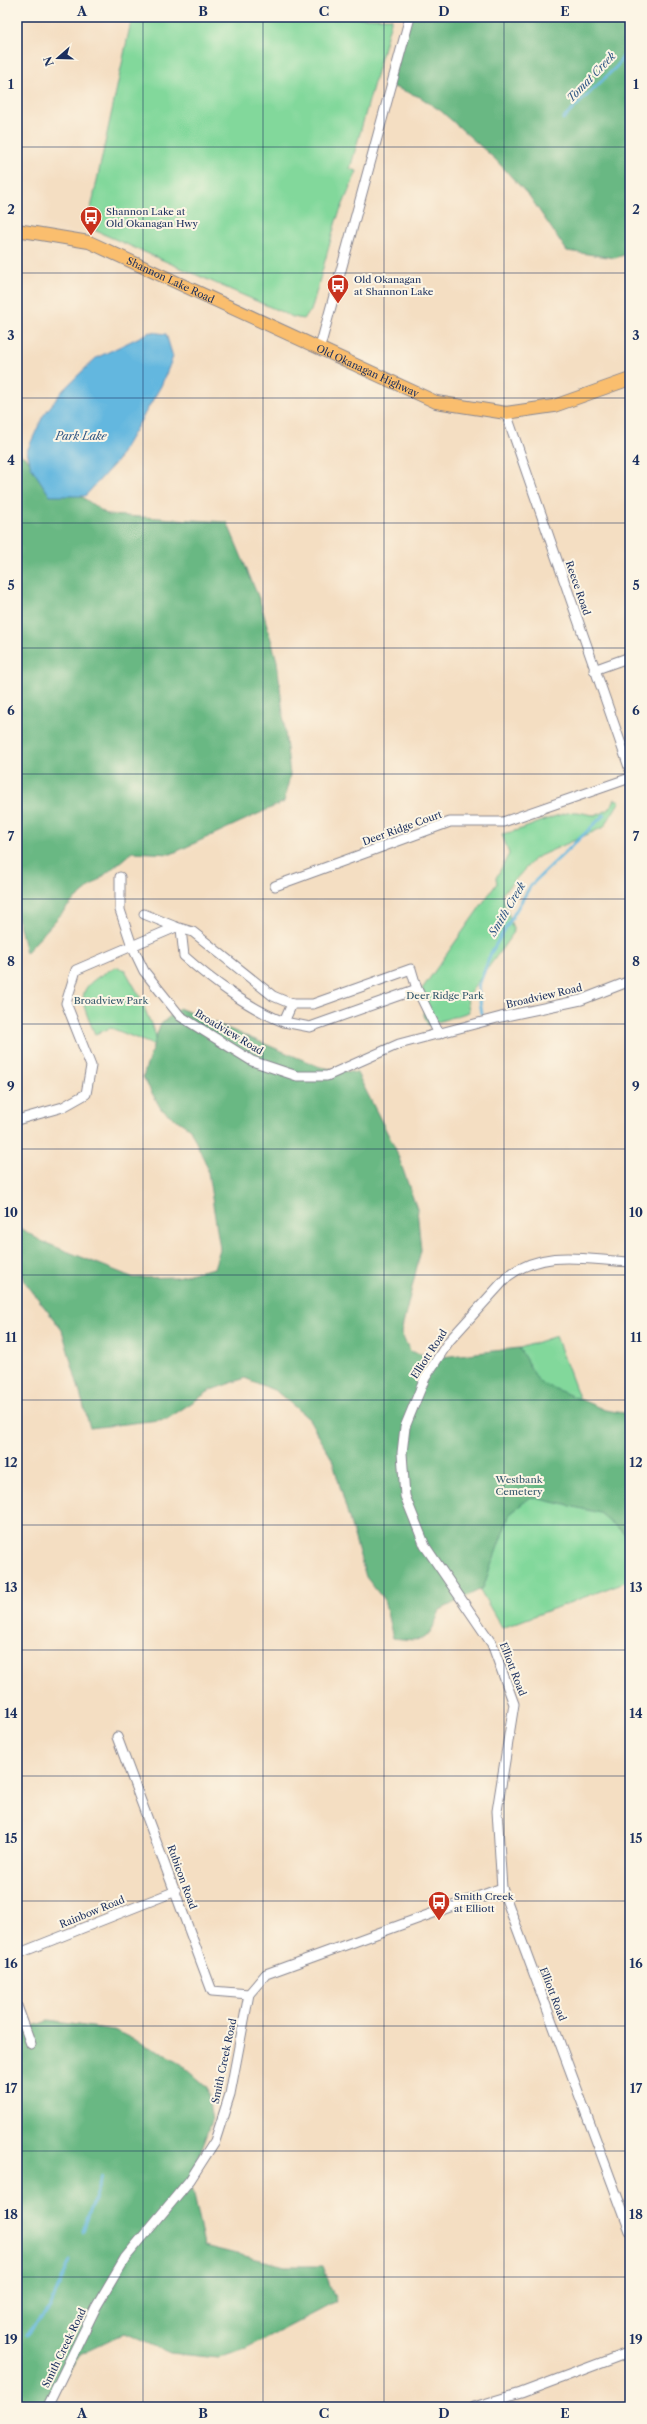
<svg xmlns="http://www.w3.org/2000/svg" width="647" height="2424" font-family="'Libre Caslon Text',serif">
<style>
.green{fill:#82d89b;stroke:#4e847c}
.forest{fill:#69b883;stroke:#427470}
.water{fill:#63b7df;stroke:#3f739e}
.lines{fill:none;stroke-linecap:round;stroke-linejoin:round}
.stream{stroke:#63b7df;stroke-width:3}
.minor-casing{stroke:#888690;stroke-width:11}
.major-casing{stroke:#888690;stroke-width:14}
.minor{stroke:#fff;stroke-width:9}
.major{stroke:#fabe6e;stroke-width:12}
.grid{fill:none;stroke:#1b2f5e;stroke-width:1;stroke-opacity:0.55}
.labels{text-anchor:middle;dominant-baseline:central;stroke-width:4;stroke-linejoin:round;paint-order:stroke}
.poi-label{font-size:10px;fill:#1b2f5e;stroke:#fcf5e5;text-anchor:start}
.street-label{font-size:10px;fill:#1b2f5e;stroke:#fcf5e5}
.park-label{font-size:10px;fill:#35596d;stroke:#fcf5e5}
.water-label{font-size:11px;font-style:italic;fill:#315885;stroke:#fcf5e5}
.neatline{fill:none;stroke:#1b2f5e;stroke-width:1.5}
.grid-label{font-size:13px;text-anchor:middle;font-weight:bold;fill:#1b2f5e}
</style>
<rect width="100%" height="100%" fill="#fcf5e5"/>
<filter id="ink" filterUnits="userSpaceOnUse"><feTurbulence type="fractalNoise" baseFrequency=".025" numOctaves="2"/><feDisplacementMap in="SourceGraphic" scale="8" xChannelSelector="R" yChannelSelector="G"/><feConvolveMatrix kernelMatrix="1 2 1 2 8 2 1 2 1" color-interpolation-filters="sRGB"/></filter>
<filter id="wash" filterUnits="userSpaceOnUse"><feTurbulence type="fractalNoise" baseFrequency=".012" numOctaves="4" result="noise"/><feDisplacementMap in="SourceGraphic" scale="16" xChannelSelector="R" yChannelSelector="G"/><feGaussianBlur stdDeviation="0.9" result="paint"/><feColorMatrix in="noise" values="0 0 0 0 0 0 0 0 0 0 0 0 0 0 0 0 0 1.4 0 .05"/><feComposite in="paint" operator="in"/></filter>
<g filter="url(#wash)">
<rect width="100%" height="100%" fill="#f4dec2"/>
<g class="green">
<path d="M 132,17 L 392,18 L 350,169 L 357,171 L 336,221 L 311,311 L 303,319 L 293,317 L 87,227 Z"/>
<path d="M 615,799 L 620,801 L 604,827 L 535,858 L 502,894 L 514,932 L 467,997 L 469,1012 L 428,1025 L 424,1015 L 422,989 L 497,883 L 496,878 L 509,854 L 502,834 C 527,830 550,815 573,812 C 582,811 590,817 600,814 C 607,811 612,806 615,799 Z"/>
<path d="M 116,967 L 125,970 L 139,995 L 161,1048 L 111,1028 L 95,1034 C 78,995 75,988 116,967 Z"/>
<path d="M 556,1336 L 630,1534 L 630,1580 L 502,1628 L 435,1512 L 454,1370 Z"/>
</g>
<g class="forest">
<path d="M 407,17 L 630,17 L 630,253 L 615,258 L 567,251 L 530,197 L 495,159 L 441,111 L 420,97 L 391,86 Z"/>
<path d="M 17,452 L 108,515 L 227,522 L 260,601 L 277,661 L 290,775 L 284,802 L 171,854 L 132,852 L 72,902 L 26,953 L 17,914 Z"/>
<path d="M 179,1008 L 320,1067 L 357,1073 L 396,1150 L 417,1209 L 421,1250 L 401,1333 L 410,1351 L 434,1358 L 519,1348 L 539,1382 L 605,1410 L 630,1414 L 630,1532 L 625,1534 L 600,1513 L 531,1497 L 510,1513 L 483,1588 L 440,1610 C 428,1642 427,1642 393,1638 L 384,1600 L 366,1577 L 332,1459 L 309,1419 L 276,1391 L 245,1378 L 211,1390 L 167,1419 L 90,1428 L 62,1330 L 25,1282 L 17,1254 L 17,1226 L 41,1241 L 134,1278 L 176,1277 L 214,1268 L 220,1249 L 207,1166 L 190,1129 L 161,1109 L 143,1077 L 160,1025 Z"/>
<path d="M 48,2021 L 114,2030 L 178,2061 L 207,2087 L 212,2121 L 190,2180 L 204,2246 L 285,2266 L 323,2266 L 336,2302 L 246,2349 L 218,2358 L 170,2353 L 124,2333 L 80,2354 L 45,2407 L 17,2407 L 17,2031 Z"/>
</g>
<path class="water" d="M 150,332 L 166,334 L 173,357 L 161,386 L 117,461 L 85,496 L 50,496 L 31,467 L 27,451 L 43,416 L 64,389 L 96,358 Z"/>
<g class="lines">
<g class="stream">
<path d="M 563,119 L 617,66 L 630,46"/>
<path d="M 482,1014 L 478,988 L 491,953 L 531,885 L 604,815"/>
<path d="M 83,2231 L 102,2176"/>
<path d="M 27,2335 L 50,2307 L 70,2261"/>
<path d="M 17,2348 L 21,2342"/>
</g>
</g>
</g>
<g filter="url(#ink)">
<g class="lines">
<g class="minor-casing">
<g id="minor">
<path d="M 320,347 L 410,17"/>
<path d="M 506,413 L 630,770"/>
<path d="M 594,670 L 630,657"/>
<path d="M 120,877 L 120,910 L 132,946 L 144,971 L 180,1016 L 252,1061 L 297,1076 L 327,1076 L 399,1044 L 501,1017 L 581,1000 L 630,981"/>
<path d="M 275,886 L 450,822 L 503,822 L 630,778"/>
<path d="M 144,914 L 176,927"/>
<path d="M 181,929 L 184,956 C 211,980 250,1009 284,1022 L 292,1004 L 313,1004 L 411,969 L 417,989 L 439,1034"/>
<path d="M 284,1022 L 310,1027 L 417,989"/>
<path d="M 17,1120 L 63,1107 L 86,1094 L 91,1066 L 66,1003 L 76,970 L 176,927 L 193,932 L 273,996 L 292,1004"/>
<path d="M 630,1262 C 585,1260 547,1248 508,1276 L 449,1341 L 425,1378 L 405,1427 L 402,1453 L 405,1496 L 425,1546 L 492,1644 L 514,1704 L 497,1811 L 502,1888 L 630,2231"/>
<path d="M 117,1737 L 212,1991 L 249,1994"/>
<path d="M 17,1954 L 176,1891"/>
<path d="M 17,2006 L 31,2044"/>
<path d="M 47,2407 L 96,2307 L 125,2258 L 190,2180 L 215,2141 L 230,2094 L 249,1994 L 266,1974 L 502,1888"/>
<path d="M 474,2407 L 521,2393 L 630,2352"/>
</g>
</g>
<g class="major-casing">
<g id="major">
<path id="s1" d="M 17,230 L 89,242 L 436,402 L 506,413 L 554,406 L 630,379"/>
</g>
</g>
<use href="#minor" class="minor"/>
<use href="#major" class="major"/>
</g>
</g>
<path class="grid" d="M 143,17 L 143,2407M 263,17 L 263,2407M 384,17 L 384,2407M 504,17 L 504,2407M 17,147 L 630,147M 17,273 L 630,273M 17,398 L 630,398M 17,523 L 630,523M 17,648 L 630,648M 17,774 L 630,774M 17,899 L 630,899M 17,1024 L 630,1024M 17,1149 L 630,1149M 17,1275 L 630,1275M 17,1400 L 630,1400M 17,1525 L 630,1525M 17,1650 L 630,1650M 17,1776 L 630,1776M 17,1901 L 630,1901M 17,2026 L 630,2026M 17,2151 L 630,2151M 17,2277 L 630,2277"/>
<defs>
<g id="bus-pin" transform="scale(1.15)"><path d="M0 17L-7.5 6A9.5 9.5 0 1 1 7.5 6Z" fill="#c8321e" stroke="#fcf5e5"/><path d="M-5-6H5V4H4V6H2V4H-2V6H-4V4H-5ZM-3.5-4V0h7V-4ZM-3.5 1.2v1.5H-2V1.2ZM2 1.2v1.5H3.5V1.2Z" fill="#fff"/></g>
</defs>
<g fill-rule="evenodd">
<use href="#bus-pin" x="91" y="217"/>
<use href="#bus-pin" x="338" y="285"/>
<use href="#bus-pin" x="439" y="1902"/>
</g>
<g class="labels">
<g class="poi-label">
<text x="106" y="211">Shannon Lake at<tspan x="106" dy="12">Old Okanagan Hwy</tspan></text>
<text x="354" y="279">Old Okanagan<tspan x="354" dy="12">at Shannon Lake</tspan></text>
<text x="454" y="1896">Smith Creek<tspan x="454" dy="12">at Elliott</tspan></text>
</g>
<g class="street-label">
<text stroke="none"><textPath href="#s1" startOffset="163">Shannon Lake Road</textPath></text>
<text stroke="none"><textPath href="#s1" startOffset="380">Old Okanagan Highway</textPath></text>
<text transform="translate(578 588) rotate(71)">Reece Road</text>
<text transform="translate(402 828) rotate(-20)">Deer Ridge Court</text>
<text transform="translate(544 996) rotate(-13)">Broadview Road</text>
<text transform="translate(229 1032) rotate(31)">Broadview Road</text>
<text transform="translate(429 1354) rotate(-57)">Elliott Road</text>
<text transform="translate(513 1669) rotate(69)">Elliott Road</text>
<text transform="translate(182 1877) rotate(70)">Rubicon Road</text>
<text transform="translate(92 1912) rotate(-22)">Rainbow Road</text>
<text transform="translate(553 1994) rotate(69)">Elliott Road</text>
<text transform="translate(224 2061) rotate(-78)">Smith Creek Road</text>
<text transform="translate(64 2348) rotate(-64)">Smith Creek Road</text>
</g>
<g class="park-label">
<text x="445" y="995">Deer Ridge Park</text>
<text x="111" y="1000">Broadview Park</text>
<text x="519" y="1479">Westbank<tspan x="519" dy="12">Cemetery</tspan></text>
</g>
<g class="water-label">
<text transform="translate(591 77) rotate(-46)">Tomat Creek</text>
<text x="81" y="436">Park Lake</text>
<text transform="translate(507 909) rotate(-59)">Smith Creek</text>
</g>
</g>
<rect width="647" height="2424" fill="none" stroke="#fcf5e5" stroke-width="44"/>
<g transform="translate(58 58) rotate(250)" stroke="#fcf5e5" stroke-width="3" paint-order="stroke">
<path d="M0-3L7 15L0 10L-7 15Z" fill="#1b2f5e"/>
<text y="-6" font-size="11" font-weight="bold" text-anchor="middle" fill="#1b2f5e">N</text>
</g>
<rect x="22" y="22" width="603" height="2380" class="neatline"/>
<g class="grid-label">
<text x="82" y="16">A</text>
<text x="203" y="16">B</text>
<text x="324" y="16">C</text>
<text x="444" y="16">D</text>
<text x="565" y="16">E</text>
<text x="11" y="89">1</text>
<text x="636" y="89">1</text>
<text x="11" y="214">2</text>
<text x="636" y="214">2</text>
<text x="11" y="340">3</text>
<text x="636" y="340">3</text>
<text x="11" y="465">4</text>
<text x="636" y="465">4</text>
<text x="11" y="590">5</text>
<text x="636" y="590">5</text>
<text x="11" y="715">6</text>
<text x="636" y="715">6</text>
<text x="11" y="841">7</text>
<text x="636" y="841">7</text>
<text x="11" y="966">8</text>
<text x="636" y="966">8</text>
<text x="11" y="1091">9</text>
<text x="636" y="1091">9</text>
<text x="11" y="1217">10</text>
<text x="636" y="1217">10</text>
<text x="11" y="1342">11</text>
<text x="636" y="1342">11</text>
<text x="11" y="1467">12</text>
<text x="636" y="1467">12</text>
<text x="11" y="1592">13</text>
<text x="636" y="1592">13</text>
<text x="11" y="1718">14</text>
<text x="636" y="1718">14</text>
<text x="11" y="1843">15</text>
<text x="636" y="1843">15</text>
<text x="11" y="1968">16</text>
<text x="636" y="1968">16</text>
<text x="11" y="2093">17</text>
<text x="636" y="2093">17</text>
<text x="11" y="2219">18</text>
<text x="636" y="2219">18</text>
<text x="11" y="2344">19</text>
<text x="636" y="2344">19</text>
<text x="82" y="2418">A</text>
<text x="203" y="2418">B</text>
<text x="324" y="2418">C</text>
<text x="444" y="2418">D</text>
<text x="565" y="2418">E</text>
</g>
</svg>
